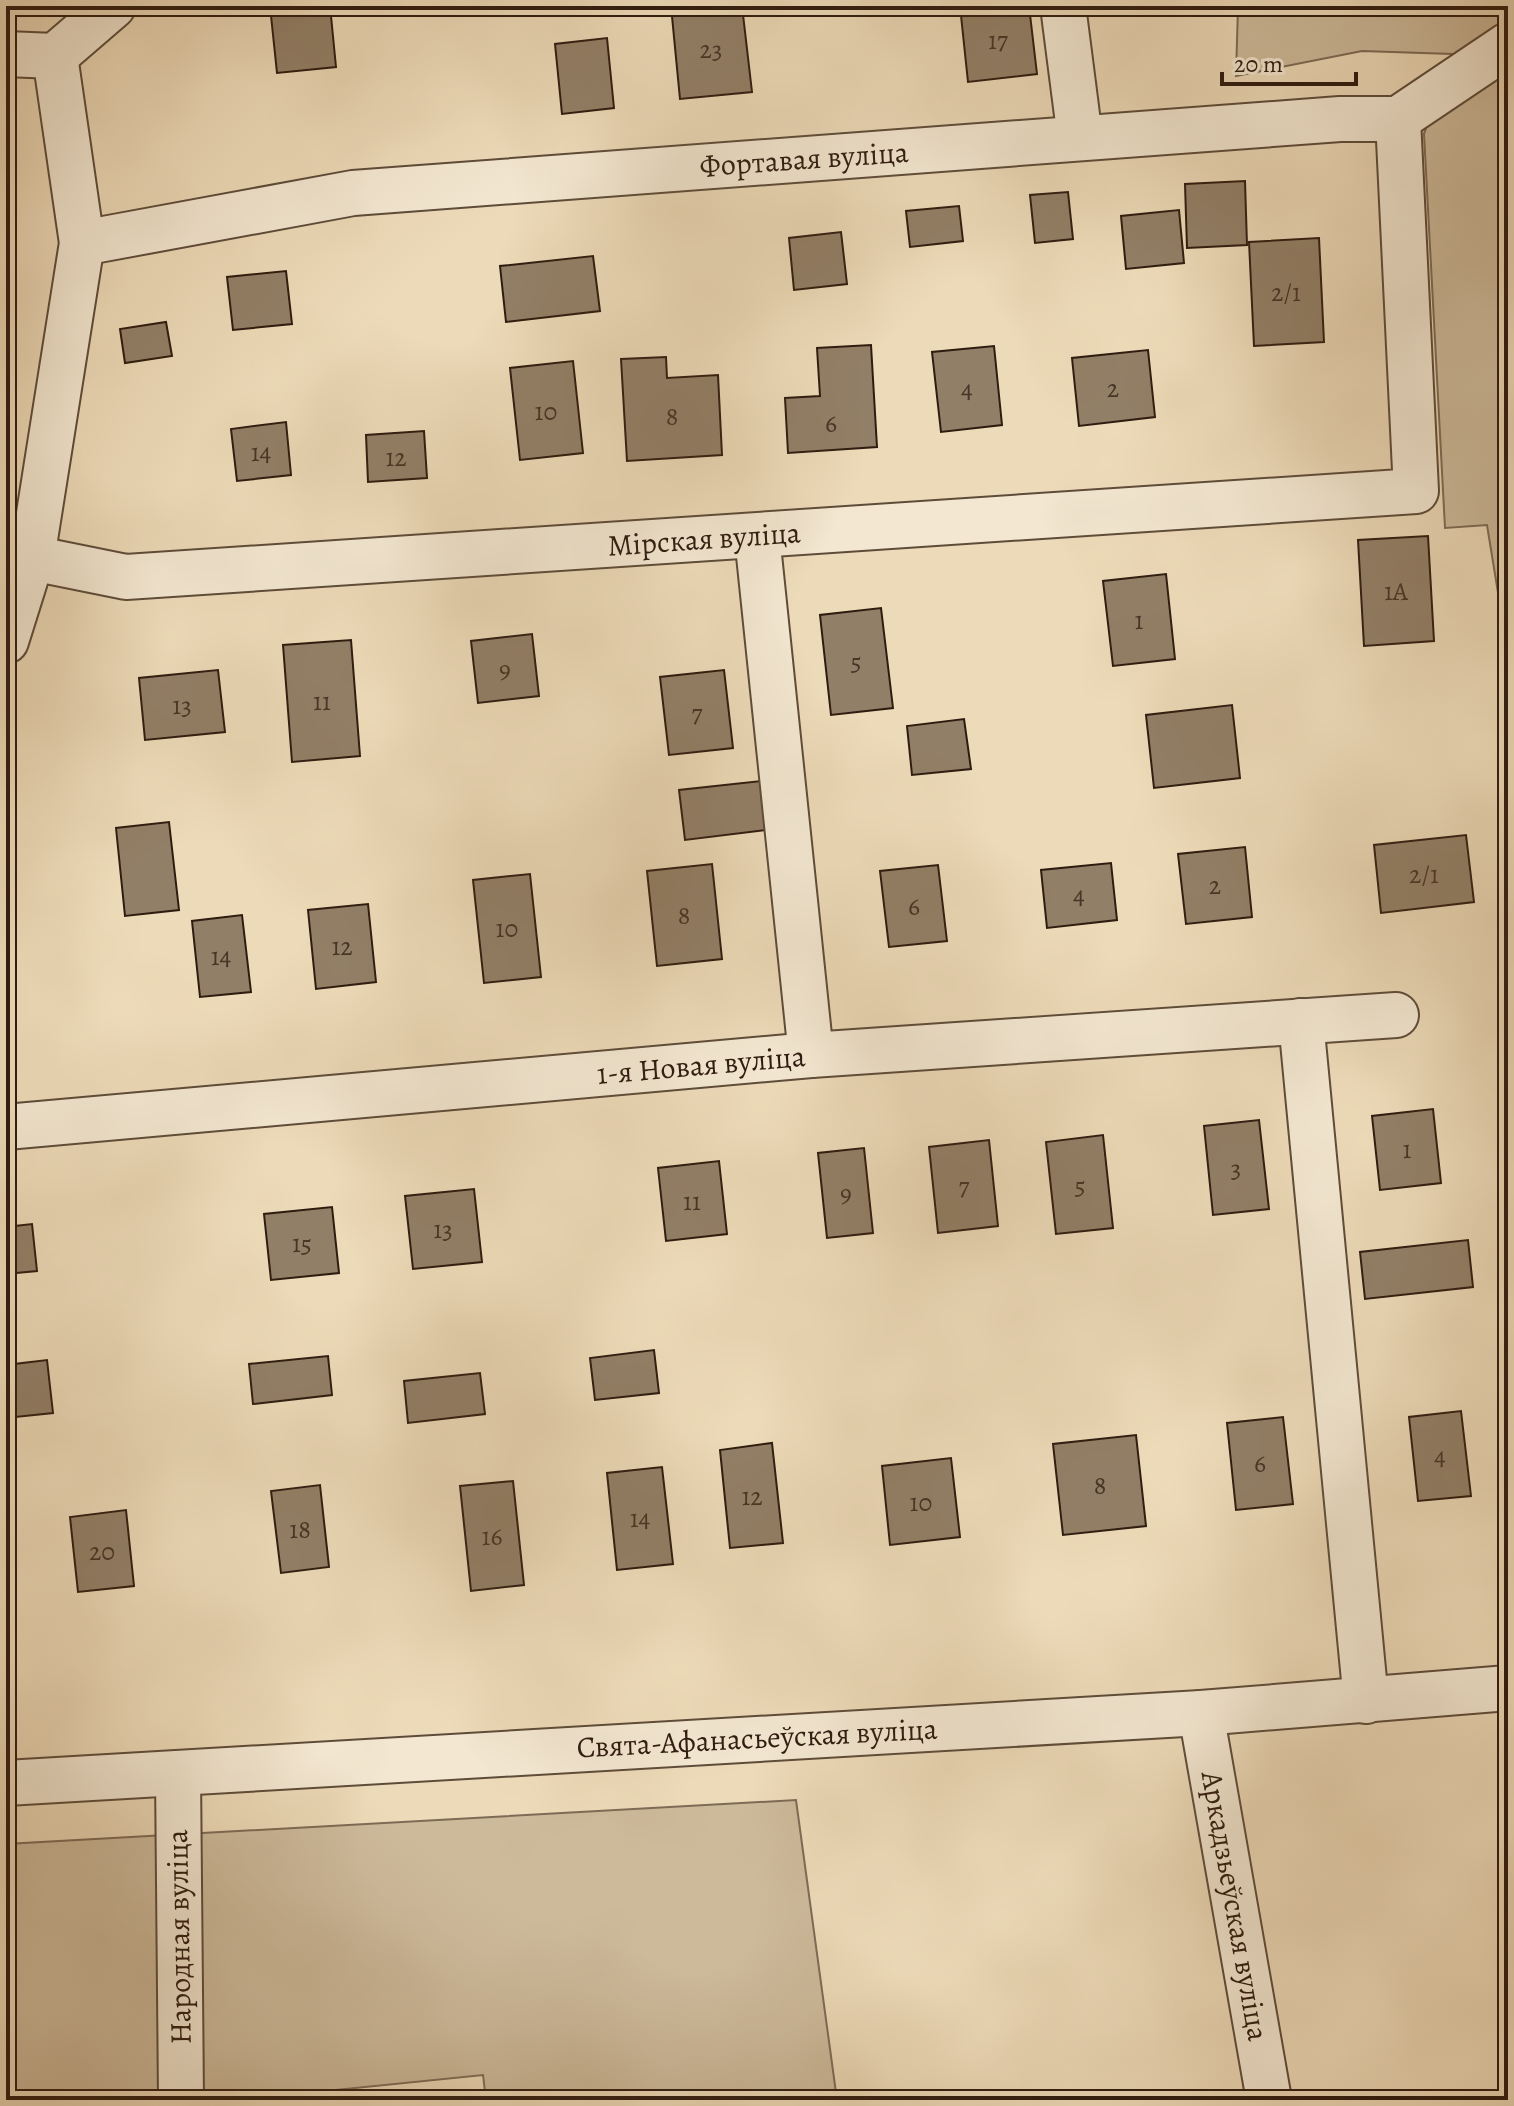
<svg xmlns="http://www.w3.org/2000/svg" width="1514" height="2106" font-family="Alegreya,serif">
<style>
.green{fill:#cdba9b;stroke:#7e6b56;stroke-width:2}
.building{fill:#927f67;stroke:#2f1c10;stroke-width:2}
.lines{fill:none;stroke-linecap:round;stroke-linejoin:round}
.minor-casing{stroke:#5e4c3a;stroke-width:48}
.minor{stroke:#f3e7d1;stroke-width:44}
.labels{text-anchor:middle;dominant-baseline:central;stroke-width:6;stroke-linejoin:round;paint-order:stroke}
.number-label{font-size:26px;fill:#483526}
.street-label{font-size:30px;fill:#2f1c10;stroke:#f3e7d1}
</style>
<rect width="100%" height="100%" fill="#eddab8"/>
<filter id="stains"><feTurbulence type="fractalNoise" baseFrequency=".0025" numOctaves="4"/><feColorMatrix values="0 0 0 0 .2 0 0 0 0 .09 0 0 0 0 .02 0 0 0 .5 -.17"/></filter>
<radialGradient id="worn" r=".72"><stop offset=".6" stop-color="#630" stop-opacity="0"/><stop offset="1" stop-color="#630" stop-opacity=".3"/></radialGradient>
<g class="green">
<path d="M 1238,6 L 1508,6 L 1508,654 L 1487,525 L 1445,528 L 1424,134 L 1452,54 L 1362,51 L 1236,76 Z"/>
<path d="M 796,1800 L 837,2100 L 486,2100 L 483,2075 L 237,2100 L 6,2100 L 6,1844 Z"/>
</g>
<g class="building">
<path d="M 270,6 L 330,6 L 336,67 L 277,73 Z"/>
<path d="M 671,6 L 742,6 L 752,92 L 680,99 Z"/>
<path d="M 960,6 L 1029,6 L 1037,74 L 968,82 Z"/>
<path d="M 607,38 L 614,108 L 562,114 L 555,44 Z"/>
<path d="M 1245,181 L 1247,245 L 1187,248 L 1185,184 Z"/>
<path d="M 1068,192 L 1073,239 L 1035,243 L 1030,195 Z"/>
<path d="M 959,206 L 963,241 L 910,247 L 906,211 Z"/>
<path d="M 1179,210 L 1184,263 L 1126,269 L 1121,216 Z"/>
<path d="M 841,232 L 847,284 L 794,290 L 789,238 Z"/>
<path d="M 1319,238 L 1324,342 L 1254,346 L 1249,242 Z"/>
<path d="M 593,256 L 600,311 L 506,322 L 500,266 Z"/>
<path d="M 286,271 L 292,324 L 233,330 L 227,277 Z"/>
<path d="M 166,322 L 172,356 L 125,363 L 120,329 Z"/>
<path d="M 871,345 L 877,447 L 788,453 L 785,398 L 820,396 L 817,348 Z"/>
<path d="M 994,346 L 1002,425 L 941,432 L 932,352 Z"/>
<path d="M 1148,350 L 1155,417 L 1079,426 L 1072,358 Z"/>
<path d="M 666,357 L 667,378 L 718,375 L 722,455 L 627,461 L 621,359 Z"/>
<path d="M 573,361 L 583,453 L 520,460 L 510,368 Z"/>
<path d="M 286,422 L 291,475 L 237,481 L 231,429 Z"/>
<path d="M 424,431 L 427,478 L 368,482 L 366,435 Z"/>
<path d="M 1428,536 L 1434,641 L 1364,646 L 1358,540 Z"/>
<path d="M 1166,574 L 1175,659 L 1113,666 L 1103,581 Z"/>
<path d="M 881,608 L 893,708 L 831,715 L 820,615 Z"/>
<path d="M 532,634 L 539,696 L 478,703 L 471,641 Z"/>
<path d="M 351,640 L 360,756 L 292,762 L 283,645 Z"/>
<path d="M 218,670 L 225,732 L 145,740 L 139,678 Z"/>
<path d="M 724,670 L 733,748 L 669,755 L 660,677 Z"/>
<path d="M 1232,705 L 1240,778 L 1154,788 L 1146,715 Z"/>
<path d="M 964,719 L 971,769 L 912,775 L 907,726 Z"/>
<path d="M 761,781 L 766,830 L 685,840 L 679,790 Z"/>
<path d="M 169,822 L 179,910 L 125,916 L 116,828 Z"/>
<path d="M 1466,835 L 1474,902 L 1381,913 L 1374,845 Z"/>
<path d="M 1245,847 L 1252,917 L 1186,924 L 1178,854 Z"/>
<path d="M 1111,863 L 1117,920 L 1047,928 L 1041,870 Z"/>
<path d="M 712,864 L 722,959 L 657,966 L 647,871 Z"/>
<path d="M 938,865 L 947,941 L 889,947 L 880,871 Z"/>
<path d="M 530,874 L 541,977 L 484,983 L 473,880 Z"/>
<path d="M 368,904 L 376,982 L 316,989 L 308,910 Z"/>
<path d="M 242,915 L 251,992 L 200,997 L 192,921 Z"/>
<path d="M 1433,1109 L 1441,1183 L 1380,1190 L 1372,1116 Z"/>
<path d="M 1259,1120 L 1269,1209 L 1213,1215 L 1204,1126 Z"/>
<path d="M 1103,1135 L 1113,1228 L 1056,1234 L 1046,1142 Z"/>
<path d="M 989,1140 L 998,1226 L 938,1233 L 929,1147 Z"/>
<path d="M 864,1148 L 873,1233 L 827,1238 L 818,1153 Z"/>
<path d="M 719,1161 L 727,1234 L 666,1241 L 658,1168 Z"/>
<path d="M 474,1189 L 482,1262 L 413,1269 L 405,1196 Z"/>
<path d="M 332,1207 L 339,1273 L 271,1280 L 264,1214 Z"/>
<path d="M 32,1224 L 37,1271 L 6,1274 L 6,1227 Z"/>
<path d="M 1468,1240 L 1473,1287 L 1365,1299 L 1360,1252 Z"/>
<path d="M 654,1350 L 659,1393 L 595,1400 L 590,1358 Z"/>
<path d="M 328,1356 L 332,1395 L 253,1404 L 249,1364 Z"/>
<path d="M 47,1360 L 53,1413 L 6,1418 L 6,1365 Z"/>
<path d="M 480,1373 L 485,1414 L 408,1423 L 404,1381 Z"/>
<path d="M 1461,1411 L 1471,1496 L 1418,1501 L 1409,1417 Z"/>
<path d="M 1283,1417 L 1293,1504 L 1236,1510 L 1227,1423 Z"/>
<path d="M 1136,1435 L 1146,1526 L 1063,1535 L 1053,1444 Z"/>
<path d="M 772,1443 L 783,1543 L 730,1548 L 720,1450 Z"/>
<path d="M 951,1458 L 960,1537 L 890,1545 L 882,1466 Z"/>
<path d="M 662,1467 L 673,1564 L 617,1570 L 607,1473 Z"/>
<path d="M 513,1481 L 524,1585 L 471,1591 L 460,1486 Z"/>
<path d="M 320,1485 L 329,1567 L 281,1573 L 271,1491 Z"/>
<path d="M 126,1510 L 134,1586 L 78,1592 L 70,1517 Z"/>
</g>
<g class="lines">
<g class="minor-casing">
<g id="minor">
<path d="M 1063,6 L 1080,138"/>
<path d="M 6,54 L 55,56 L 113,6"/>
<path d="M 82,243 L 353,193 L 1340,119 L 1398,119 L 1508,45"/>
<path d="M 6,531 L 32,558 L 126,577 L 1416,491 L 1398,119"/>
<path d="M 757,536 L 811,1055"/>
<path d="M 6,641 L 32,558 L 82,243 L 55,56"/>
<path d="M 1301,1021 L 1366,1701"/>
<path d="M 6,1127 L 811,1055 L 1396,1015"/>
<path d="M 1201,1713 L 1269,2100"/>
<path d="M 178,1773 L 181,2100"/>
<path d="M 6,1783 L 1201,1713 L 1508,1688"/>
</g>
</g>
<use href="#minor" class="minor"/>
</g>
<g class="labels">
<g class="number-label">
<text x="998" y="40">17</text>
<text x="711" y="49">23</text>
<text x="1286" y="292">2/1</text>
<text x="1113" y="388">2</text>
<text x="967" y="389">4</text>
<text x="546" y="411">10</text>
<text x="672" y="416">8</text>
<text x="831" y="423">6</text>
<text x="261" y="452">14</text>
<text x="396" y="457">12</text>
<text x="1396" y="591">1А</text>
<text x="1139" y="620">1</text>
<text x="856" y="661">5</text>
<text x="505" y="669">9</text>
<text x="322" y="701">11</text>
<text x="182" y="705">13</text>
<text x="697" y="713">7</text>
<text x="1424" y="874">2/1</text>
<text x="1215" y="885">2</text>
<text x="1079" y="895">4</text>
<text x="914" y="906">6</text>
<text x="684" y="915">8</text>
<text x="507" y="928">10</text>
<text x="342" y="946">12</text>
<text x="221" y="956">14</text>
<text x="1407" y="1149">1</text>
<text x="1236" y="1168">3</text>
<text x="1080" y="1185">5</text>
<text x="964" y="1186">7</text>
<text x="846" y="1193">9</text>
<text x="692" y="1201">11</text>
<text x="443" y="1229">13</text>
<text x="302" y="1243">15</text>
<text x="1440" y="1456">4</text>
<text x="1260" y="1463">6</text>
<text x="1100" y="1485">8</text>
<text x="752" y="1496">12</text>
<text x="921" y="1502">10</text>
<text x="640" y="1518">14</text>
<text x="300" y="1529">18</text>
<text x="492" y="1536">16</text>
<text x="102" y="1551">20</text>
</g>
<g class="street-label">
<text transform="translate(804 159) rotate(-4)">Фортавая вуліца</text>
<text transform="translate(704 539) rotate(-4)">Мірская вуліца</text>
<text transform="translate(701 1065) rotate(-5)">1-я Новая вуліца</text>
<text transform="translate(757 1738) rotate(-3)">Свята-Афанасьеўская вуліца</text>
<text transform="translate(1235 1906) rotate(80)">Аркадзьеўская вуліца</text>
<text transform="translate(179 1937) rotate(-91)">Народная вуліца</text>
</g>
</g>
<rect width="1514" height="2106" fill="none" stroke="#eddab8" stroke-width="32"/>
<rect x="8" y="8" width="1498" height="2090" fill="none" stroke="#2f1c10" stroke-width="4"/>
<rect x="16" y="16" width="1482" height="2074" fill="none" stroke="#2f1c10" stroke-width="2"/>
<path d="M1222 72v12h134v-12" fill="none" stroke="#2f1c10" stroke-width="4"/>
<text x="1234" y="72" font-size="24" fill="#2f1c10" stroke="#f3e7d1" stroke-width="6" paint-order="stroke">20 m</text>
<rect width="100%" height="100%" filter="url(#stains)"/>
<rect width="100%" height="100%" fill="url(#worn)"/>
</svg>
